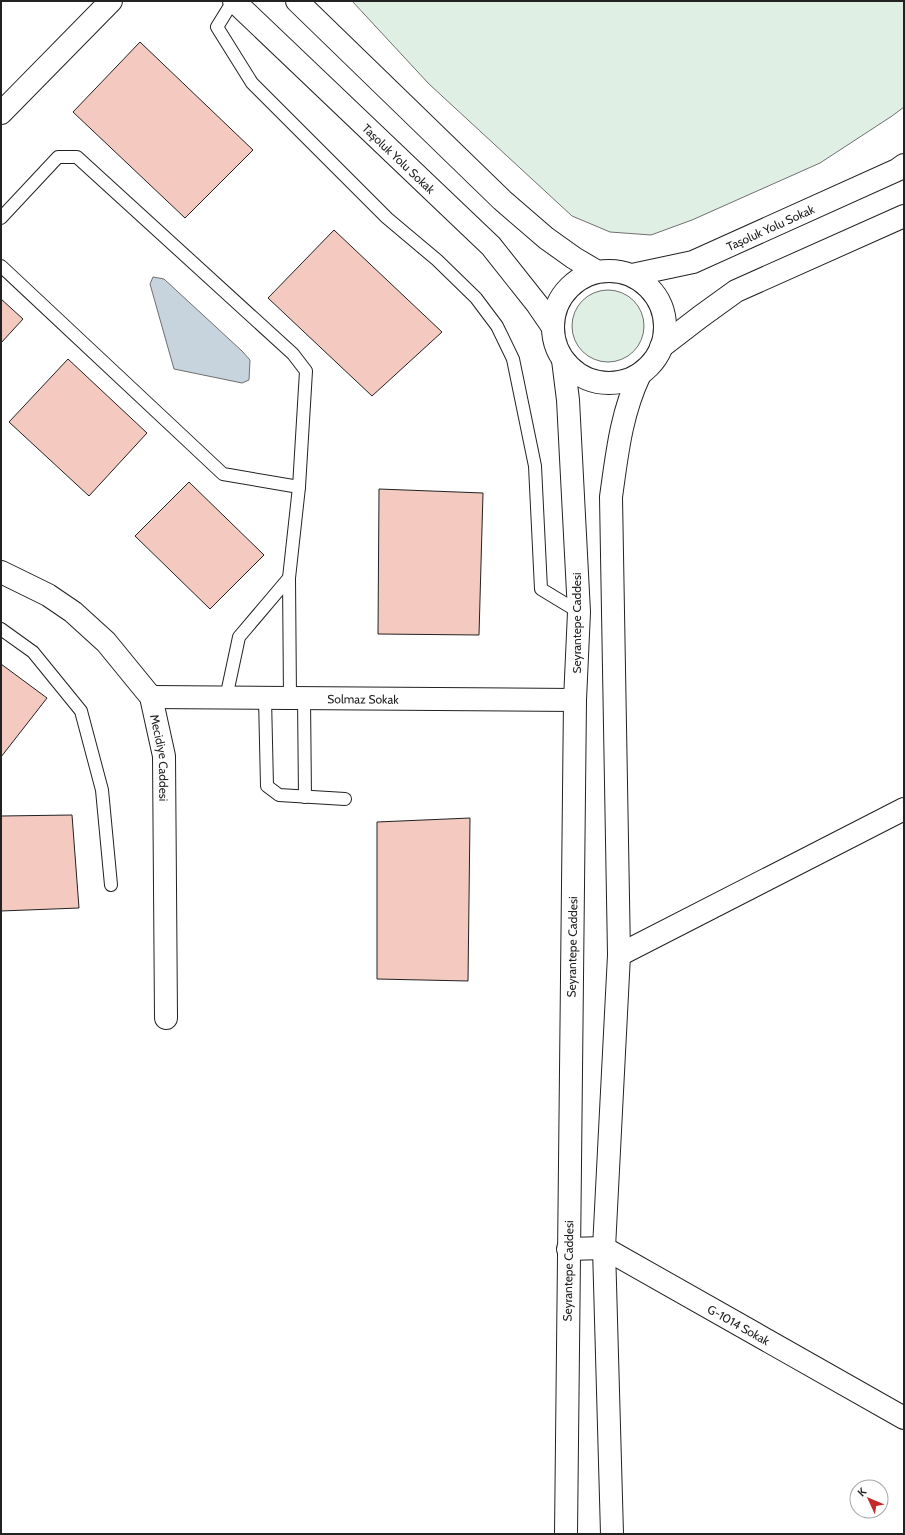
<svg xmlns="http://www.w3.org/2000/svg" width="905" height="1535" font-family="Cabin,sans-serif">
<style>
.green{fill:#e0efe3;stroke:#6f6f6f}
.water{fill:#c7d3dd;stroke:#6f6f6f}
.building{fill:#f3c9c0;stroke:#222}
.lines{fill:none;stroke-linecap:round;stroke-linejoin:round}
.lane-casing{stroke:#222;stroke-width:14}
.street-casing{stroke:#222;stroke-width:24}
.secondary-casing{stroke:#222;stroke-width:24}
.primary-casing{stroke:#222;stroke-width:24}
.lane{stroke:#fff;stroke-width:12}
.street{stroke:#fff;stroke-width:22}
.secondary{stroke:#fff;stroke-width:22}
.primary{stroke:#fff;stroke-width:22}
.labels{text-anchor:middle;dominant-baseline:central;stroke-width:3;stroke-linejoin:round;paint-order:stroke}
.street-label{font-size:12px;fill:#222;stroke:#fff}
</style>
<rect width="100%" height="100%" fill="#fff"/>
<g class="green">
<path d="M 352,1 L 904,1 L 904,107 L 892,116 L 820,163 L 692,220 L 651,235 L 610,232 L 572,216 L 429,84 Z"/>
<circle cx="608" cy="326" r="36"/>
</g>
<path class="water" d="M 153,277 L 164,279 L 242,351 L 250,360 L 249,380 L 242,383 L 174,369 L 150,284 Z"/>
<g class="building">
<path d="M 140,42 L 253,150 L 185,218 L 73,112 Z"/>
<path d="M 334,230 L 442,332 L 372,396 L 268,298 Z"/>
<path d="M 1,299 L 23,319 L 1,343 Z"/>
<path d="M 68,359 L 147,433 L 89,496 L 9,422 Z"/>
<path d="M 189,482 L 264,555 L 210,609 L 135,536 Z"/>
<path d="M 379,489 L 483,493 L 479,635 L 378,634 Z"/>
<path d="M 1,664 L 47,698 L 1,757 Z"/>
<path d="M 72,815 L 79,908 L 1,911 L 1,816 Z"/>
<path d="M 470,818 L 468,981 L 377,979 L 377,822 Z"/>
</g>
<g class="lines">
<g class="lane-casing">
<g id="lane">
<path d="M 233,1 L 217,27 L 252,83 L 387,218 L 437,260 L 476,298 L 497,326 L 513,359 L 535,466 L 541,589 L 579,612"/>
<path d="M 1,218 L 58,157 L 77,157 L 293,354 L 306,371 L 299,487 L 289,578 L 290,698"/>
<path d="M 1,266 L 223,474 L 299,487"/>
<path d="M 1,629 L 33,652 L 81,711 L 102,790 L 111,885"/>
<path d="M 226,698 L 239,637 L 289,578"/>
<path d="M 265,698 L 267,786 L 279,795 L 345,799"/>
<path d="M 304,698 L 305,797"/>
</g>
</g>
<g class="street-casing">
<g id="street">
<path d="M 1,113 L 111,1"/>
<path id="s1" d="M 1,572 L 48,595 L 73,612 L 106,642 L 151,697 L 164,756 L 166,1018"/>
<path id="s2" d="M 151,697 L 575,700"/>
<path id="s3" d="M 568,1249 L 604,1248 L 904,1418"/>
</g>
</g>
<g class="secondary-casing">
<g id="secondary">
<path id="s4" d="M 234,1 L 491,246 L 537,304 L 552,326"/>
<path d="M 297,1 L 502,200 L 546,238 L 574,258 L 596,271"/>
<circle cx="609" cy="327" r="56"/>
<path id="s5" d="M 632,275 L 693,262 L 897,170 L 904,165"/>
<path d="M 661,347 L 700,317 L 736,291 L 904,216"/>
<path d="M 563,360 L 568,400 L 579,612 L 575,700 L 566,1534"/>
<path d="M 612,1534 L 604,1248 L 619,955 L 611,497 C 617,454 621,414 640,374"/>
</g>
</g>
<g class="primary-casing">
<path id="primary" d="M 619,955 L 904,809"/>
</g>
<use href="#lane" class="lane"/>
<use href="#street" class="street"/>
<use href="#secondary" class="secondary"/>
<use href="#primary" class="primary"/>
</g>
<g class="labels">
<g class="street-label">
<text stroke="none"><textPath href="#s4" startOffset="228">Taşoluk Yolu Sokak</textPath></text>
<text stroke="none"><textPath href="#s5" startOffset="147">Taşoluk Yolu Sokak</textPath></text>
<text transform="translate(576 623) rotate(-90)">Seyrantepe Caddesi</text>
<text stroke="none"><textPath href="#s2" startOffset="212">Solmaz Sokak</textPath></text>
<text stroke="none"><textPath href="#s1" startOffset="260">Mecidiye Caddesi</textPath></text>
<text transform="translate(572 947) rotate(-89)">Seyrantepe Caddesi</text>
<text transform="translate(568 1271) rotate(-89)">Seyrantepe Caddesi</text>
<text stroke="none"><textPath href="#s3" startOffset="191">G-1014 Sokak</textPath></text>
</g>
</g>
<rect width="905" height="1535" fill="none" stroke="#222222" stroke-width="4"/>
<g transform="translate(869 1499) rotate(314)"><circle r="19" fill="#ffffff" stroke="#a7a7a7"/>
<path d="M0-3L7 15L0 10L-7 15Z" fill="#c62828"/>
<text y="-6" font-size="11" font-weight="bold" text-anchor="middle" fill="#222222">K</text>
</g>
</svg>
